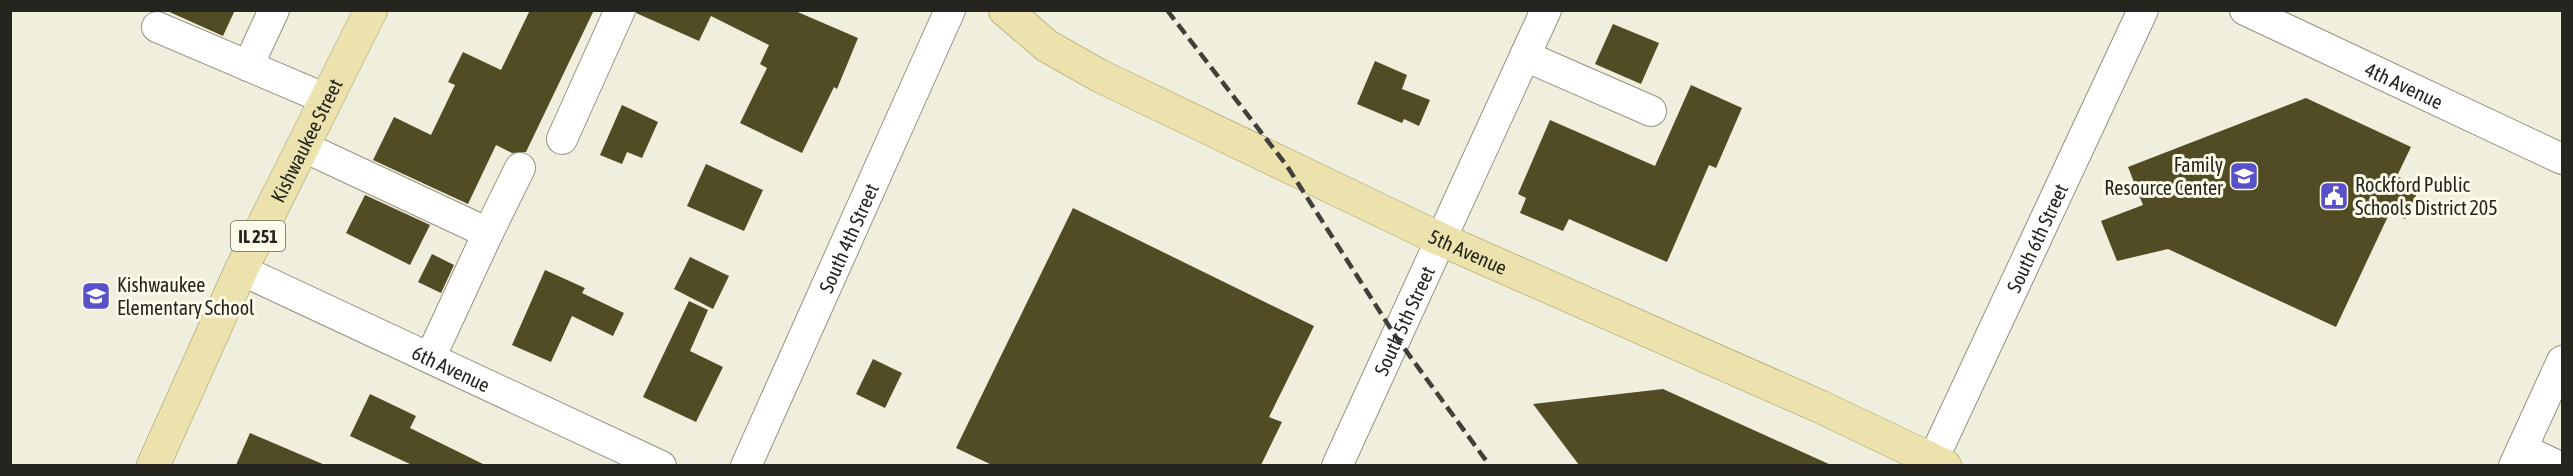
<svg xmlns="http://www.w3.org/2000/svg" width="2573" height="476" font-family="'Asap Condensed',sans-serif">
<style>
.building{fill:#524c24}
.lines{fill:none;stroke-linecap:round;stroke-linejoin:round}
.minor-casing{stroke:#959383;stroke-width:32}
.major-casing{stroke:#9d9358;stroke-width:34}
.minor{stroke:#fff;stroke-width:30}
.major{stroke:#ebe2ad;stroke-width:33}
.rail{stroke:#414038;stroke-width:4.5;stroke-dasharray:12 6;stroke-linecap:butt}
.labels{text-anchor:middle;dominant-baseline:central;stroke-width:6;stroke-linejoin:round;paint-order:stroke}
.shield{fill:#fdfbea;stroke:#66645b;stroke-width:1.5}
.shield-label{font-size:18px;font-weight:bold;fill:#25241e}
.street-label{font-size:20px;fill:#25241e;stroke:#fdfbea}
.poi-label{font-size:20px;fill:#25241e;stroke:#fdfbea;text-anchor:start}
</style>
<rect width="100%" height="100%" fill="#f0eedc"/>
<g class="building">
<path d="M 165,10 L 235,10 L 223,36 Z"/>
<path d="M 530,10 L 594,10 L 526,152 L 512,153 L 496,145 L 468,204 L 373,160 L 394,117 L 431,135 L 455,85 L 448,82 L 463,52 L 501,70 Z"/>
<path d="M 637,10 L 793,10 L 858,38 L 837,89 L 834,87 L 802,153 L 740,123 L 767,68 L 760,64 L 769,45 L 711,16 L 699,41 L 636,13 Z"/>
<path d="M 1613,24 L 1659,43 L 1641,84 L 1595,64 Z"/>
<path d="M 1375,61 L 1407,75 L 1402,89 L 1430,100 L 1419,126 L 1404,119 L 1402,123 L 1357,104 Z"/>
<path d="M 1691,85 L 1742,108 L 1716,168 L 1709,165 L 1667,262 L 1569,219 L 1563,231 L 1520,213 L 1526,198 L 1518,194 L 1550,120 L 1655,166 Z"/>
<path d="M 2306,98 L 2411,147 L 2397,176 L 2420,187 L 2405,219 L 2390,212 L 2336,327 L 2168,249 L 2117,261 L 2101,221 L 2143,205 L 2128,167 Z"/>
<path d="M 622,105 L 658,122 L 642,158 L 627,152 L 622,164 L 600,155 Z"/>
<path d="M 706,164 L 763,190 L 744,231 L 687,206 Z"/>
<path d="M 365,195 L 430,225 L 410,265 L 346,233 Z"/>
<path d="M 1073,208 L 1314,326 L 1269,417 L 1282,422 L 1261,465 L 992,465 L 956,448 Z"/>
<path d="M 432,254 L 454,265 L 441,293 L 418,282 Z"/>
<path d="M 690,257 L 729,276 L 713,309 L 674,289 Z"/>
<path d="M 545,270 L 585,288 L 582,293 L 624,313 L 613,336 L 572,316 L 551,362 L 512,345 Z"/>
<path d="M 689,301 L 708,310 L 690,351 L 723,367 L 696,422 L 643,397 Z"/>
<path d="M 873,359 L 902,373 L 885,408 L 856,394 Z"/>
<path d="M 1663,389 L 1831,465 L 1579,465 L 1533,404 Z"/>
<path d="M 370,394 L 416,416 L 410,428 L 485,465 L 412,465 L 350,436 Z"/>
<path d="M 250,433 L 325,465 L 236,465 Z"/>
</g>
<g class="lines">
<g class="minor-casing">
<g id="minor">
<path id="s1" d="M 2245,10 L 2562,159"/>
<path d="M 157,27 L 326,99"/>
<path d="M 1525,56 L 1651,111"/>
<path d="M 248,66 L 274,10"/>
<path d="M 562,139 L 620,10"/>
<path d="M 302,146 L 488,233 L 430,358"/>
<path d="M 488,233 L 520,168"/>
<path id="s2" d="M 241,270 L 661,466"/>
<path d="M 2522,449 L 2558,466"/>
<path id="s3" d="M 746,466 L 950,10"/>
<path id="s4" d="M 1337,466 L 1546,10"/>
<path id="s5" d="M 1930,466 L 2143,10"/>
<path d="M 2514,466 L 2562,361"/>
</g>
</g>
<g class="major-casing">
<g id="major">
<path id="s6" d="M 1005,10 L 1047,46 L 1100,76 L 1440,239 L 1821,407 L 1945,466"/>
<path id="s7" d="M 153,466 L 241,270 L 371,10"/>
</g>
</g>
<use href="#minor" class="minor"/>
<use href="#major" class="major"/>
<path class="rail" d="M 1167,10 L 1287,166 L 1396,337 L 1490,466"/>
</g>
<defs>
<g id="school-square" transform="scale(1.5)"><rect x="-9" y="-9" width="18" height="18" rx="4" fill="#5951c9" stroke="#fdfbea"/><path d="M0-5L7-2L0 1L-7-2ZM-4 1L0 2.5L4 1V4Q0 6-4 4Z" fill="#fff"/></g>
<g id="civic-square" transform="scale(1.5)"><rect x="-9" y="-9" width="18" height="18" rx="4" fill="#5951c9" stroke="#fdfbea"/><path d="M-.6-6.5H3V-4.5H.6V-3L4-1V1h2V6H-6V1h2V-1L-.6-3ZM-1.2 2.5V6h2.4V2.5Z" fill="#fff"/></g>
</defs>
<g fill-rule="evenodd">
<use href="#school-square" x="2244" y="176"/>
<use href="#civic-square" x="2334" y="196"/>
<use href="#school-square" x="96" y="296"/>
</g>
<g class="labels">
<rect class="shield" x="231" y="221" width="54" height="30" rx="4.5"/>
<g class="shield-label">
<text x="258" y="236">IL 251</text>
</g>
<g class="street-label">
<text stroke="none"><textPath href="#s1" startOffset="176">4th Avenue</textPath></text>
<text stroke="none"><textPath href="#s7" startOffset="360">Kishwaukee Street</textPath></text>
<text stroke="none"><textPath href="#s3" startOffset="250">South 4th Street</textPath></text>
<text stroke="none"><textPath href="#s5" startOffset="252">South 6th Street</textPath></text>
<text stroke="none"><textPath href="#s6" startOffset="524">5th Avenue</textPath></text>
<text stroke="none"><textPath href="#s4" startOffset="160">South 5th Street</textPath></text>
<text stroke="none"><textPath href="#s2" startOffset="232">6th Avenue</textPath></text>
</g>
<g class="poi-label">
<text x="2223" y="164" text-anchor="end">Family<tspan x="2223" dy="23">Resource Center</tspan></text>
<text x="2355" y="184">Rockford Public<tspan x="2355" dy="23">Schools District 205</tspan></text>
<text x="117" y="284">Kishwaukee<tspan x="117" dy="23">Elementary School</tspan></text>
</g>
</g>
<rect width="2573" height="476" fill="none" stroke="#25241e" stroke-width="24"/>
</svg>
